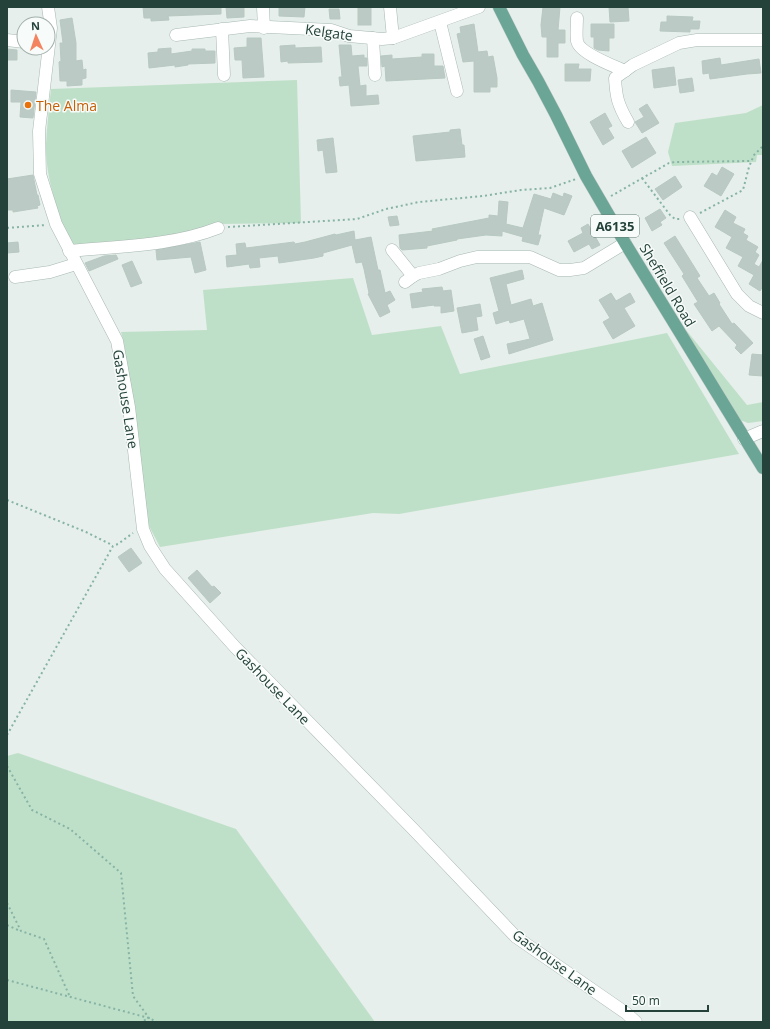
<svg xmlns="http://www.w3.org/2000/svg" width="770" height="1029" font-family="'Open Sans',sans-serif">
<style>
.green{fill:#bfe0c8}
.building{fill:#bbcac4;stroke:#b8c9c2}
.lines{fill:none;stroke-linecap:round;stroke-linejoin:round}
.minor-casing{stroke:#a8b8b2;stroke-width:13}
.major-casing{stroke:#c2cac8;stroke-width:13}
.path{stroke:#86b3a5;stroke-width:2;stroke-dasharray:2 3;stroke-linecap:butt}
.minor{stroke:#fff;stroke-width:12}
.major{stroke:#6aa596;stroke-width:12}
.food-dot{fill:#e8710a;stroke:#f7fbf9;stroke-width:1.5}
.labels{text-anchor:middle;dominant-baseline:central;stroke-width:3;stroke-linejoin:round;paint-order:stroke}
.shield{fill:#f7fbf9;stroke:#637a73;stroke-width:1}
.shield-label{font-size:13px;font-weight:bold;fill:#24423a}
.street-label{font-size:14px;fill:#24423a;stroke:#f7fbf9}
.food-label{font-size:14px;fill:#c56008;stroke:#f7fbf9;text-anchor:start}
</style>
<rect width="100%" height="100%" fill="#e6efeb"/>
<g class="green">
<path d="M 297,80 L 301,223 L 220,224 L 156,238 L 70,245 C 59,213 45,179 46,144 C 47,126 49,108 51,89 Z"/>
<path d="M 763,105 L 763,155 L 757,155 L 756,162 L 672,166 L 668,152 L 675,123 L 746,113 Z"/>
<path d="M 353,278 L 372,335 L 441,326 L 460,374 L 667,333 L 739,454 L 399,514 L 373,513 L 160,547 L 148,524 L 124,343 L 121,332 L 207,330 L 203,290 Z"/>
<path d="M 683,330 L 686,330 L 747,405 L 763,402 L 763,421 L 748,423 L 740,420 Z"/>
<path d="M 18,753 L 236,829 L 375,1022 L 7,1022 L 7,756 Z"/>
</g>
<g class="building">
<path d="M 143,7 L 221,7 L 221,14 L 168,16 L 169,20 L 151,21 L 151,18 L 144,18 Z"/>
<path d="M 226,7 L 244,7 L 244,17 L 227,18 Z"/>
<path d="M 279,7 L 305,7 L 304,17 L 279,16 Z"/>
<rect x="358" y="7" width="13" height="18"/>
<path d="M 543,7 L 560,7 L 558,30 L 565,30 L 565,43 L 558,43 L 558,57 L 547,57 L 547,37 L 542,37 L 541,25 Z"/>
<path d="M 609,7 L 628,7 L 629,21 L 610,22 Z"/>
<path d="M 329,9 L 339,9 L 340,19 L 330,19 Z"/>
<path d="M 667,16 L 693,17 L 692,21 L 700,21 L 699,29 L 690,29 L 690,32 L 660,31 L 661,22 L 667,22 Z"/>
<path d="M 72,18 L 76,43 L 76,61 L 82,60 L 83,70 L 86,69 L 86,78 L 82,79 L 82,85 L 67,86 L 67,81 L 60,81 L 59,62 L 61,61 L 60,43 L 63,43 L 60,20 Z"/>
<path d="M 474,24 L 478,52 L 487,51 L 488,57 L 493,56 L 497,78 L 497,87 L 490,87 L 490,92 L 474,92 L 474,61 L 463,62 L 457,34 L 461,33 L 460,27 Z"/>
<path d="M 591,24 L 614,24 L 614,38 L 609,38 L 609,51 L 598,50 L 594,48 L 594,37 L 591,37 Z"/>
<path d="M 247,38 L 261,38 L 264,77 L 243,78 L 242,60 L 235,60 L 234,48 L 247,47 Z"/>
<path d="M 295,45 L 295,48 L 321,47 L 322,62 L 288,63 L 288,61 L 281,62 L 280,46 Z"/>
<path d="M 339,45 L 351,45 L 352,56 L 364,55 L 364,58 L 367,58 L 367,66 L 358,66 L 360,86 L 366,85 L 366,96 L 378,95 L 379,104 L 351,106 L 349,85 L 340,86 L 339,77 L 342,77 Z"/>
<path d="M 171,48 L 171,54 L 192,51 L 192,49 L 205,49 L 205,51 L 215,51 L 215,63 L 188,64 L 188,65 L 175,67 L 175,65 L 149,68 L 148,53 L 158,52 L 158,49 Z"/>
<path d="M 7,49 L 17,50 L 17,60 L 7,60 Z"/>
<path d="M 422,54 L 434,54 L 434,66 L 443,66 L 445,78 L 386,81 L 385,66 L 382,67 L 381,56 L 392,55 L 392,59 L 422,57 Z"/>
<path d="M 720,58 L 721,65 L 759,59 L 761,73 L 747,74 L 710,79 L 709,73 L 703,74 L 702,61 Z"/>
<path d="M 565,64 L 579,64 L 578,69 L 591,69 L 590,81 L 565,81 Z"/>
<path d="M 674,67 L 676,85 L 654,88 L 652,70 Z"/>
<path d="M 692,78 L 694,91 L 680,93 L 678,80 Z"/>
<path d="M 11,90 L 36,92 L 33,118 L 20,117 L 21,102 L 11,102 Z"/>
<path d="M 647,104 L 659,123 L 642,133 L 635,122 L 644,117 L 639,109 Z"/>
<path d="M 605,113 L 612,126 L 608,128 L 614,138 L 603,145 L 590,122 Z"/>
<path d="M 460,129 L 462,145 L 464,145 L 465,157 L 416,161 L 413,136 L 450,132 L 450,130 Z"/>
<path d="M 646,137 L 656,153 L 632,168 L 622,151 Z"/>
<path d="M 333,138 L 337,172 L 326,173 L 323,150 L 318,151 L 317,140 Z"/>
<path d="M 722,167 L 734,174 L 721,196 L 704,186 L 712,173 L 717,176 Z"/>
<path d="M 33,175 L 37,195 L 38,195 L 40,205 L 37,206 L 38,208 L 13,212 L 13,210 L 7,210 L 7,179 Z"/>
<path d="M 675,176 L 682,187 L 663,200 L 655,189 Z"/>
<path d="M 553,193 L 563,197 L 564,193 L 572,196 L 564,215 L 544,208 L 538,235 L 541,235 L 538,245 L 522,241 L 523,237 L 502,231 L 502,236 L 486,235 L 457,239 L 457,240 L 427,246 L 427,248 L 402,250 L 400,248 L 399,235 L 433,231 L 432,229 L 489,218 L 489,215 L 498,216 L 499,201 L 508,202 L 506,224 L 523,228 L 534,194 L 551,199 Z"/>
<path d="M 660,209 L 666,218 L 660,222 L 662,225 L 652,231 L 645,218 Z"/>
<path d="M 725,210 L 736,217 L 733,223 L 745,229 L 743,233 L 748,236 L 746,240 L 758,247 L 755,252 L 759,255 L 754,264 L 759,267 L 763,260 L 763,286 L 760,291 L 749,284 L 754,275 L 738,266 L 743,257 L 726,248 L 732,237 L 715,227 Z"/>
<path d="M 397,216 L 399,225 L 390,226 L 388,217 Z"/>
<path d="M 588,224 L 600,245 L 592,249 L 589,244 L 574,252 L 568,241 L 583,233 L 581,228 Z"/>
<path d="M 354,231 L 355,240 L 371,237 L 378,270 L 380,270 L 385,293 L 390,291 L 395,300 L 387,305 L 390,312 L 380,317 L 368,294 L 369,293 L 364,269 L 362,262 L 356,263 L 352,245 L 323,253 L 323,256 L 314,258 L 279,263 L 278,256 L 259,258 L 260,267 L 250,268 L 249,264 L 227,267 L 226,256 L 237,255 L 236,244 L 245,243 L 246,248 L 294,242 L 295,244 L 305,242 L 335,234 L 336,235 Z"/>
<path d="M 675,236 L 700,276 L 697,278 L 709,296 L 714,293 L 720,303 L 719,304 L 732,324 L 734,323 L 753,343 L 741,354 L 735,348 L 737,345 L 719,326 L 712,331 L 694,304 L 698,302 L 682,276 L 684,274 L 664,243 Z"/>
<path d="M 18,242 L 19,252 L 7,253 L 7,243 Z"/>
<path d="M 200,242 L 206,270 L 195,273 L 191,257 L 157,260 L 156,250 Z"/>
<path d="M 116,255 L 118,259 L 89,271 L 85,263 L 104,256 Z"/>
<path d="M 132,261 L 142,283 L 131,287 L 122,265 Z"/>
<path d="M 522,270 L 524,279 L 506,284 L 511,305 L 531,299 L 533,306 L 542,303 L 553,340 L 509,354 L 507,344 L 530,339 L 524,319 L 510,323 L 509,320 L 496,324 L 493,313 L 499,311 L 490,278 Z"/>
<path d="M 442,287 L 443,291 L 451,290 L 454,311 L 441,313 L 441,306 L 434,306 L 434,305 L 412,308 L 410,294 L 423,292 L 422,289 Z"/>
<path d="M 611,293 L 616,301 L 630,293 L 635,302 L 624,308 L 635,326 L 613,339 L 603,322 L 610,318 L 599,300 Z"/>
<path d="M 480,304 L 482,316 L 476,317 L 478,330 L 462,333 L 457,308 Z"/>
<path d="M 483,336 L 490,357 L 481,360 L 474,339 Z"/>
<path d="M 752,354 L 763,355 L 763,376 L 749,375 Z"/>
<path d="M 131,548 L 142,563 L 129,572 L 118,557 Z"/>
<path d="M 197,570 L 212,587 L 214,586 L 221,593 L 210,603 L 188,578 Z"/>
</g>
<g class="lines">
<g class="minor-casing">
<g id="minor">
<path d="M 48,7 L 51,28 L 39,131 L 40,174 L 56,224 L 117,341 L 129,407 L 143,529 L 150,546 L 165,569 L 235,647 L 413,829 L 516,937 L 626,1013 L 636,1022"/>
<path d="M 263,7 L 264,28"/>
<path d="M 390,7 L 393,38"/>
<path d="M 577,18 C 577,25 576,34 577,41 C 579,53 614,66 625,71"/>
<path d="M 440,22 L 457,91"/>
<path d="M 222,29 L 224,75"/>
<path d="M 176,35 L 250,26 L 331,30 L 349,36 L 382,39 L 393,38 L 479,7"/>
<path d="M 373,38 L 375,75"/>
<path d="M 7,40 L 24,42"/>
<path d="M 628,122 C 618,105 616,97 615,78 L 633,65 L 679,43 L 697,40 L 763,40"/>
<path d="M 690,217 L 737,294 L 749,306 L 763,313"/>
<path d="M 392,250 L 413,276"/>
<path d="M 69,251 C 119,246 172,246 218,228"/>
<path d="M 15,277 L 50,272 L 76,264"/>
<path d="M 405,282 L 413,276 L 419,273 L 439,269 L 460,261 L 477,257 L 530,257 L 559,270 L 570,270 L 584,268 L 625,243"/>
<path d="M 744,439 L 763,431"/>
</g>
</g>
<g class="major-casing">
<path id="major" d="M 499,7 L 523,55 L 538,81 L 556,115 L 586,176 L 625,243 L 763,468"/>
</g>
<g class="path">
<path d="M 642,178 L 670,215 L 675,219 L 680,219"/>
<path d="M 611,196 L 669,163 L 675,162 L 751,161"/>
<path d="M 700,213 L 743,190 L 749,167 L 754,155 L 763,146"/>
<path d="M 228,227 L 357,219 L 386,209 L 419,202 L 483,196 L 521,190 L 550,188 L 576,179"/>
<path d="M 7,228 L 46,225"/>
<path d="M 7,500 L 86,532 L 112,545"/>
<path d="M 7,735 L 113,546 L 118,544 L 133,533"/>
<path d="M 7,766 L 32,810 L 70,829 L 121,873 L 133,996 L 149,1018 L 141,1022"/>
<path d="M 7,903 L 21,931 L 44,939 L 70,997"/>
<path d="M 7,925 L 20,931"/>
<path d="M 7,980 L 149,1018 L 157,1022"/>
</g>
<use href="#minor" class="minor"/>
<use href="#major" class="major"/>
</g>
<circle class="food-dot" cx="28" cy="105" r="4"/>
<g class="labels">
<rect class="shield" x="591" y="215" width="48" height="22" rx="3"/>
<g class="shield-label">
<text x="615" y="226">A6135</text>
</g>
<g class="street-label">
<text transform="translate(329 32) rotate(8)">Kelgate</text>
<text transform="translate(668 285) rotate(59)">Sheffield Road</text>
<text transform="translate(126 399) rotate(81)">Gashouse Lane</text>
<text transform="translate(273 686) rotate(46)">Gashouse Lane</text>
<text transform="translate(555 962) rotate(36)">Gashouse Lane</text>
</g>
<g class="food-label">
<text x="36" y="105">The Alma</text>
</g>
</g>
<rect width="770" height="1029" fill="none" stroke="#24423a" stroke-width="16"/>
<g transform="translate(36 36) rotate(357)"><circle r="19" fill="#f7fbf9" stroke="#a3b1ad"/>
<path d="M0-3L7 15L0 10L-7 15Z" fill="#f4845f"/>
<text y="-6" font-size="11" font-weight="bold" text-anchor="middle" fill="#24423a">N</text>
</g>
<path d="M626 1005v6h82v-6" fill="none" stroke="#24423a" stroke-width="2"/>
<text x="632" y="1005" font-size="12" fill="#24423a" stroke="#f7fbf9" stroke-width="3" paint-order="stroke">50 m</text>
</svg>
